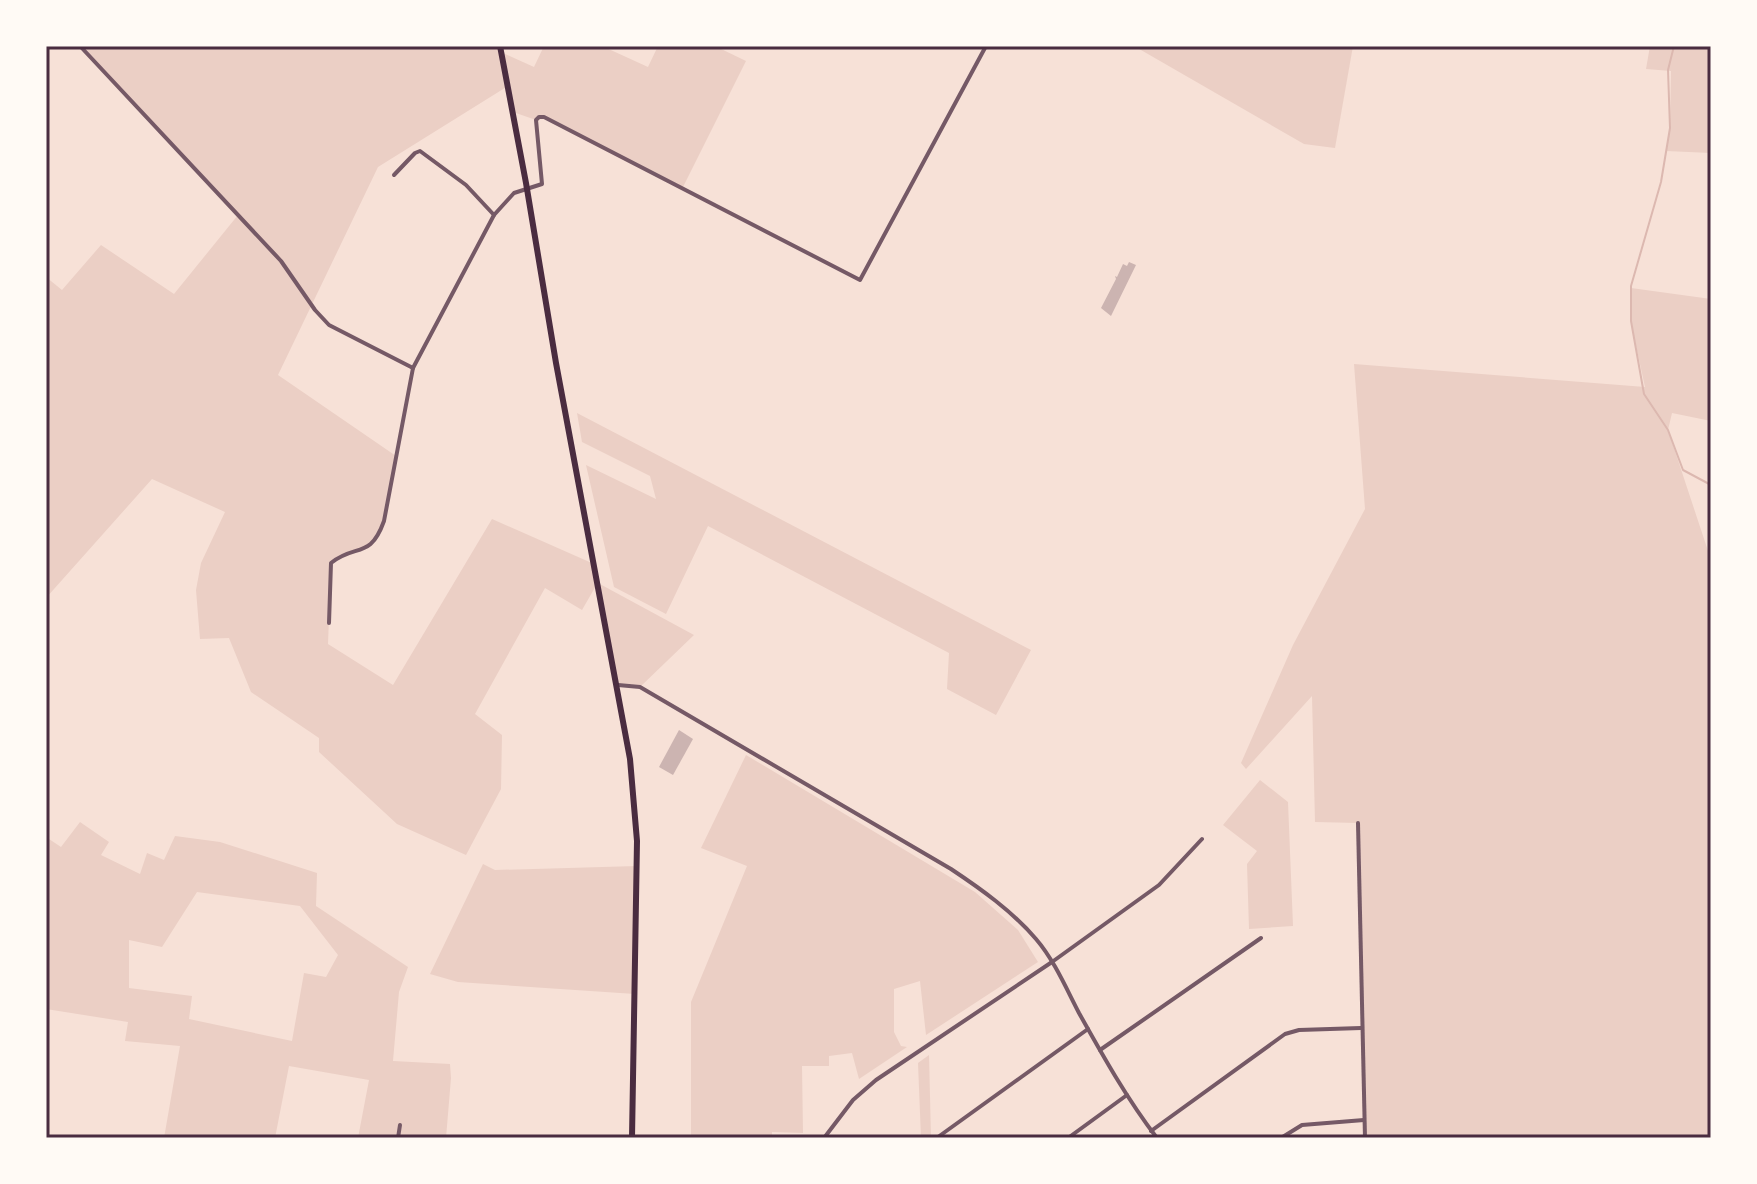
<svg xmlns="http://www.w3.org/2000/svg" width="1757" height="1184" font-family="'Asap Condensed',sans-serif">
<style>
.green{fill:#ebcfc5;fill-rule:evenodd}
.lines{fill:none;stroke-linecap:round;stroke-linejoin:round}
.stream{stroke:#dcb8b0;stroke-width:2}
.building{fill:#ccb4b1}
.minor{stroke:#755966;stroke-width:4}
.primary{stroke:#4a2c40;stroke-width:6}
.neatline{fill:none;stroke:#4a2c40;stroke-width:3}
</style>
<rect width="100%" height="100%" fill="#f7e1d7"/>
<g class="green">
<path d="M 80,46 L 500,46 L 503,53 L 534,67 L 544,46 L 602,46 L 648,67 L 658,46 L 715,46 L 746,61 L 683,187 L 544,117 L 536,120 L 513,112 L 508,86 L 378,167 L 278,375 L 396,456 L 384,521 L 371,546 L 339,557 L 331,563 L 328,644 L 393,685 L 492,519 L 594,564 L 598,583 L 694,635 L 640,687 L 618,685 L 597,584 L 582,610 L 545,588 L 475,714 L 502,735 L 501,789 L 466,855 L 397,824 L 319,752 L 319,738 L 251,692 L 229,638 L 200,639 L 196,590 L 201,563 L 225,512 L 152,479 L 46,598 L 46,277 L 62,290 L 101,245 L 174,294 L 238,215 Z"/>
<path d="M 1134,46 L 1353,46 L 1335,148 L 1304,144 Z"/>
<path d="M 1650,46 L 1711,46 L 1711,153 L 1666,151 L 1670,128 L 1671,71 L 1646,69 Z"/>
<path d="M 1631,288 L 1711,299 L 1711,421 L 1672,413 L 1668,430 L 1711,560 L 1711,1138 L 1365,1138 L 1358,823 L 1315,822 L 1312,696 L 1246,769 L 1241,763 L 1293,645 L 1365,509 L 1354,364 L 1645,387 L 1631,323 Z"/>
<path d="M 577,413 L 1031,650 L 996,715 L 947,689 L 949,653 L 708,526 L 666,614 L 614,587 L 586,465 L 656,499 L 650,476 L 582,442 Z"/>
<path d="M 746,755 L 975,892 L 1018,930 L 1038,962 L 926,1035 L 920,981 L 894,989 L 894,1032 L 901,1046 L 907,1047 L 859,1079 L 852,1053 L 829,1056 L 829,1066 L 802,1066 L 803,1133 L 772,1132 L 772,1138 L 691,1138 L 691,1002 L 747,866 L 701,848 Z"/>
<path d="M 1260,780 L 1288,802 L 1293,926 L 1249,929 L 1247,864 L 1257,851 L 1223,825 Z"/>
<path d="M 80,822 L 109,842 L 101,855 L 140,874 L 147,853 L 164,860 L 175,836 L 220,842 L 317,873 L 316,906 L 408,967 L 399,992 L 393,1061 L 450,1064 L 451,1078 L 446,1138 L 358,1138 L 369,1080 L 289,1066 L 275,1138 L 164,1138 L 180,1046 L 125,1041 L 128,1022 L 46,1009 L 46,837 L 61,847 ZM 197,892 L 300,906 L 338,955 L 326,977 L 304,973 L 292,1041 L 189,1019 L 192,996 L 129,988 L 129,940 L 162,947 Z"/>
<path d="M 483,864 L 495,870 L 637,866 L 635,994 L 458,982 L 430,974 Z"/>
<path d="M 929,1055 L 931,1138 L 921,1138 L 918,1063 Z"/>
</g>
<g class="lines">
<path class="stream" d="M 1674,46 L 1668,70 L 1670,128 L 1661,182 L 1631,286 L 1631,321 L 1644,394 L 1668,430 L 1683,470 L 1711,485"/>
</g>
<g class="building">
<path d="M 1129,262 L 1136,265 L 1111,316 L 1101,308 L 1116,279 L 1115,276 L 1117,277 L 1123,264 L 1127,266 Z"/>
<path d="M 679,730 L 693,739 L 673,775 L 659,767 Z"/>
</g>
<g class="lines">
<g class="minor">
<path d="M 80,46 L 281,261 L 315,310 L 329,325 L 413,368"/>
<path d="M 394,175 L 415,153 L 420,151 L 466,185 L 494,215"/>
<path d="M 329,623 L 331,563 C 356,543 370,560 384,521 L 413,368 L 494,215 L 514,193 L 542,184 L 536,120 L 539,117 L 544,117 L 860,280 L 986,46"/>
<path d="M 618,685 L 640,687 L 951,869 C 981,889 1012,911 1036,939 C 1054,960 1066,988 1079,1013 C 1103,1056 1127,1099 1157,1138"/>
<path d="M 1358,823 L 1365,1138"/>
<path d="M 1100,1050 L 1261,938"/>
<path d="M 1151,1131 L 1285,1034 L 1299,1030 L 1361,1028"/>
<path d="M 938,1137 L 1088,1029"/>
<path d="M 398,1138 L 400,1125"/>
<path d="M 824,1138 L 853,1100 L 876,1080 L 1052,962 L 1159,885 L 1202,839"/>
<path d="M 1068,1138 L 1127,1095"/>
<path d="M 1281,1138 L 1302,1125 L 1364,1120"/>
</g>
<path class="primary" d="M 500,46 L 526,183 L 556,363 L 630,759 L 637,841 L 632,1138"/>
</g>
<rect width="1757" height="1184" fill="none" stroke="#fffaf5" stroke-width="96"/>
<rect x="48" y="48" width="1661" height="1088" class="neatline"/>
</svg>
